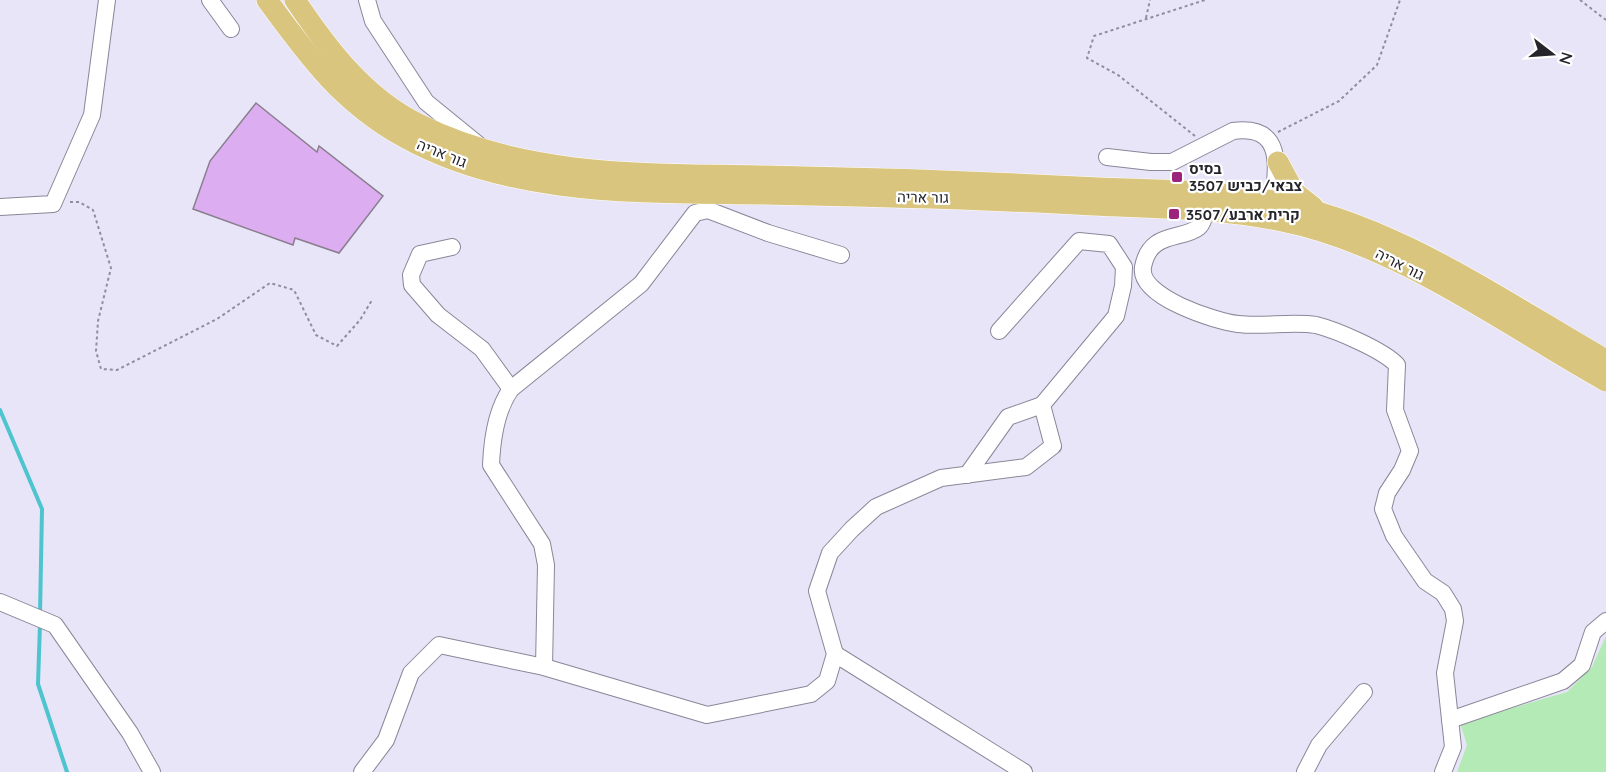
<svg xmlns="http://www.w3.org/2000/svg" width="1606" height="772" font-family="Quicksand,Heebo,sans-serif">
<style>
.green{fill:#b4eab5}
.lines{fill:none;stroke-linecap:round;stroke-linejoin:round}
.stream{stroke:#4dc4ce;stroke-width:4}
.building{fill:#dcadf0;stroke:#897e8d;stroke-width:1.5}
.minor-casing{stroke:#898798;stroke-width:18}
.major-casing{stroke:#fff;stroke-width:22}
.path{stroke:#908e9c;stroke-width:2;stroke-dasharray:3 3;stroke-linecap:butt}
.minor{stroke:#fff;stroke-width:16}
.major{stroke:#d9c57e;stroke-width:21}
.poi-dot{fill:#9b237c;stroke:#fff;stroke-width:2}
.labels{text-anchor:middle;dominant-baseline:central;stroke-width:4.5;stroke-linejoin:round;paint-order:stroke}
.street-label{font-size:15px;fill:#26252b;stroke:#fff}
.poi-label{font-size:15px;font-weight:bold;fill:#26252b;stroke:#fff;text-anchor:start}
</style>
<rect width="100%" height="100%" fill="#e8e5f8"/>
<path class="green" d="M 1606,636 L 1606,772 L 1457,772 L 1467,745 L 1460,723 L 1567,692 L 1592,667 Z"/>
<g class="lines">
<g class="stream">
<path d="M 0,410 L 42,509 L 40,614"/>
<path d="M 40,624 L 38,684 L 67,772"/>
</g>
</g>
<path class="building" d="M 256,103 L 317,152 L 319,146 L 383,196 L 339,253 L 295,238 L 293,245 L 193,209 L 210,161 Z"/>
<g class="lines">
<g class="minor-casing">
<g id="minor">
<path d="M 210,0 L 231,29"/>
<path d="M 367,0 L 373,21 L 426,102 L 480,146"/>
<path d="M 1107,157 L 1151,162 L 1172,162 L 1233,131 C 1290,124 1275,177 1271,212"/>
<path d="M 0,207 L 53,204 L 92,115 L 107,0"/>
<path d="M 1207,211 C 1204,216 1203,224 1199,227 C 1182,241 1150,230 1143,267 C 1138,297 1215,321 1238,324 C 1263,327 1293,321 1316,325 C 1336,330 1383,350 1397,365 L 1395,410 L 1410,451 L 1402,470 L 1387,493 L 1383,509 L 1394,536 L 1425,581 L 1443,593 L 1453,609 L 1455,621 L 1445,673 L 1453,747 L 1443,772"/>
<path d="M 452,247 L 420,254 L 411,275 L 412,285 L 438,315 L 482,349 L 511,389"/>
<path d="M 967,475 L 1008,417 L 1042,405 L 1116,316 L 1123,286 L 1124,267 L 1109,244 L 1079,241 L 999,331"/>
<path d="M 0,602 L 55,625 L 130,733 L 152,772"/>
<path d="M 835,654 L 1024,772"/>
<path d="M 544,667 L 546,565 L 542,544 L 491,465 C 492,440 496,410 511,389 L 641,284 L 695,213 L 708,210 L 768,233 L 841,255"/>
<path d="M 1450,720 L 1563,681 L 1582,665 L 1593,632 L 1606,621"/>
<path d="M 362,772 L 386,740 L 411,673 L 439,645 L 544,667 L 707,715 L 811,694 L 827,681 L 835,654 L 817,591 L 830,553 L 852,529 L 876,507 L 941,478 L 1026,467 L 1053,446 L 1042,405"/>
<path d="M 1305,772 L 1319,745 L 1364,692"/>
</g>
</g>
<g class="major-casing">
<g id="major">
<path d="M 267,0 C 308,56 342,103 404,137 C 512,197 640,192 759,194 C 871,196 982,199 1093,205 C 1156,208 1220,208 1282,221 C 1397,244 1504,324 1606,381"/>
<path d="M 295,0 C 328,49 364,97 418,124 C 526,178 648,174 766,176 C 877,178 988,182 1099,188 C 1153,190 1208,190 1262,199 C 1389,220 1496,297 1606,360"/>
<path d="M 1278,162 L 1294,192 L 1313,207"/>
</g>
</g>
<g class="path">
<path d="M 1580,0 L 1606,20"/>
<path d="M 1146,18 L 1150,0"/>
<path d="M 1278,132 L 1339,101 L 1377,65 L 1400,0"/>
<path d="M 1195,136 L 1118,75 L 1087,58 L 1094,36 L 1205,0"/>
<path d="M 70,202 L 79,202 L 93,210 L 111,268 L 98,321 L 96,351 L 101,369 L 117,370 L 217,319 L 270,283 L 294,290 L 316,335 L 337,346 L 360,320 L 372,300"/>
</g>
<use href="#minor" class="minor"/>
<use href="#major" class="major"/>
</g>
<g class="poi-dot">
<rect x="1171" y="171" width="12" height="12" rx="3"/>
<rect x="1168" y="208" width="12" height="12" rx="3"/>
</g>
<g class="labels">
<g class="street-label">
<text transform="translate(442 153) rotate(22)">גור אריה</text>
<text transform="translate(923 197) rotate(1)">גור אריה</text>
<text transform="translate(1400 264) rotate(27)">גור אריה</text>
</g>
<g class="poi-label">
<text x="1189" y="168">בסיס<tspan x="1189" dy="17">צבאי/כביש 3507</tspan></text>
<text x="1186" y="214">קרית ארבע/3507</text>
</g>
</g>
<g transform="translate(1552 54) rotate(107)" stroke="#ffffff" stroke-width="4.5" paint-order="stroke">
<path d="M0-4.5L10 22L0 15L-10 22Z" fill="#26252b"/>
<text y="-9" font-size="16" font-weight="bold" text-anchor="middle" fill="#26252b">N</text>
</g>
</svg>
